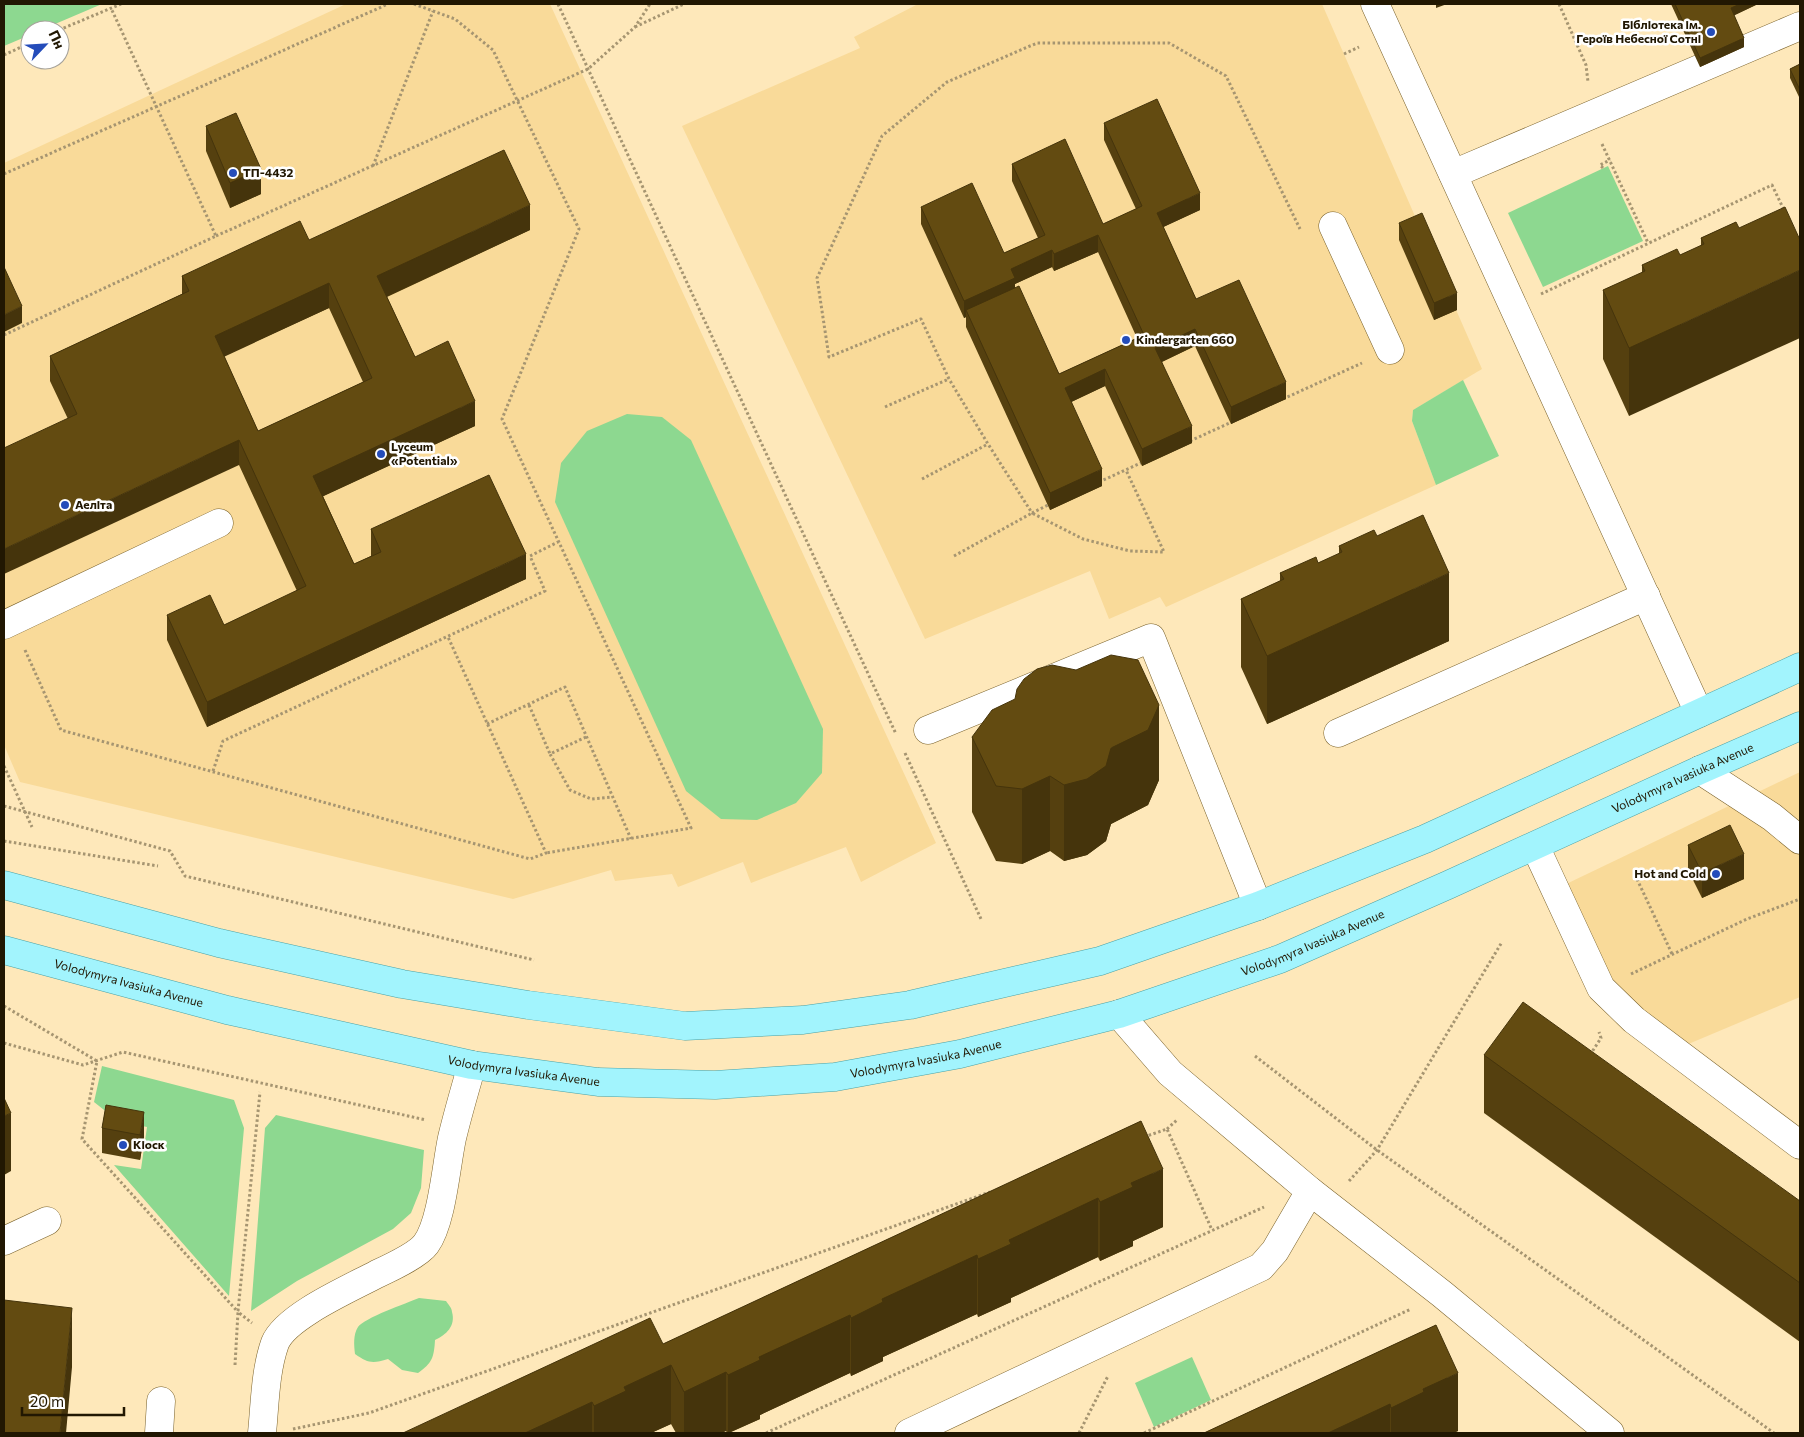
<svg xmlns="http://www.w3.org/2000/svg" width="1804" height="1437" font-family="Commissioner,sans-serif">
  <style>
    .built { fill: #f9da99 }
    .green { fill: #8dd890 }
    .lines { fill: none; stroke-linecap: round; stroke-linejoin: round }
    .minor-casing { stroke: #7a622b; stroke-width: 29 }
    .major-casing { stroke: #4da1a4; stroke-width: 29 }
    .path { stroke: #a69571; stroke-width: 3; stroke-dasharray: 2.5 2.5; stroke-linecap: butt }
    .minor { stroke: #fff; stroke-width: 28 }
    .major { stroke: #a2f4fd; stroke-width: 28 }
    .wall { fill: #55400f; fill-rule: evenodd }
    .shaded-wall { fill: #45340c }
    .building { fill: #634b11; stroke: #45340c; fill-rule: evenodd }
    .poi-dot { fill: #244cba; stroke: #fff; stroke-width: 2 }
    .labels { text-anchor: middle; stroke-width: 5; stroke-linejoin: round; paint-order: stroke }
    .poi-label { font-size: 12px; font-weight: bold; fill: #211702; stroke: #fff; text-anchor: start }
    .street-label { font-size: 12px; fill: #211702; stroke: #fff }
  </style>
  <rect width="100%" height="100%" fill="#fee8ba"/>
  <g class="built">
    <polygon points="346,4 550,4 936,843 861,882 846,847 751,883 743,862 678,887 672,874 615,881 611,870 513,899 20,782 4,745 4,163"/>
    <polygon points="918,4 1322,4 1482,369 1413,410 1412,421 1436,485 1166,607 1160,597 1109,619 1090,571 925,639 682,126 860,48 854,37"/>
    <polygon points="1800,772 1800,997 1686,1045 1607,989 1562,886"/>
  </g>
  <g class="green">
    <polygon points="4,4 102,4 41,30 30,30 30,35 4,46"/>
    <polygon points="1608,166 1643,241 1543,287 1508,213"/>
    <polygon points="1463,380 1499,456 1436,485 1412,421 1413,410"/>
    <polygon points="627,414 662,417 691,440 823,729 822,773 796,803 757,820 721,819 686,791 555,502 561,463 587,431"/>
    <polygon points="102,1066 234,1100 244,1128 229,1296 114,1165 141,1169 147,1127 118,1121 94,1102"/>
    <polygon points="276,1115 424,1150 421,1188 411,1213 393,1229 297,1281 251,1311 265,1128"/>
    <path d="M419,1298l27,3c2,3 6,7 6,11 4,14 -6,23 -17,28 -1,18 -3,23 -17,33l-16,-3 -14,-11c-16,5 -20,4 -33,-5 -1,-9 -2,-19 3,-27 6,-9 49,-24 61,-29z"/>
    <polygon points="1192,1357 1211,1400 1154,1427 1135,1383"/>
  </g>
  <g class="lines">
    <g class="minor-casing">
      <g id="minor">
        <polyline points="1375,4 1699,713"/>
        <polyline points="1453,174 1800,26"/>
        <polyline points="1333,226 1390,350"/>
        <polyline points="4,625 219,523"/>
        <polyline points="928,730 1151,638 1258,906"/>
        <polyline points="1338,733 1646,596"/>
        <polyline points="1700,770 1772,817 1800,840"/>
        <polyline points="1535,846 1601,988 1634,1020 1800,1145"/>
        <polyline points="1119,1014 1170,1073 1310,1191 1442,1294 1610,1433"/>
        <polyline points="4,1241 47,1221"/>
        <polyline points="159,1433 161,1401"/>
        <path d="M262,1433c3,-29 3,-62 13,-90 11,-27 76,-55 102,-69 13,-6 41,-19 49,-30 16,-22 20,-78 26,-106 6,-25 13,-49 20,-73"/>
        <polyline points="909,1433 1261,1267 1275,1251 1310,1191"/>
      </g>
    </g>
    <g class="major-casing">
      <g id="major">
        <polyline points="4,885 219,943 402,984 528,1005 685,1026 803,1020 910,1005 1100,961 1258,906 1425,839 1800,667"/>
        <path id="s1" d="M4,950l223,60 245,55 126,17 117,3 120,-8 125,-23 159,-40 161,-55 168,-74 252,-115 100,-44"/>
      </g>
    </g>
    <g class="path">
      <polyline points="414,4 455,19 493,50 579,229 502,419 691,828 546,853"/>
      <polyline points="558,4 896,734"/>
      <polyline points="1559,4 1586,65 1588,82"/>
      <polyline points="635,27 684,4"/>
      <polyline points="59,30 121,4"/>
      <polyline points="1344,54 1359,47"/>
      <polyline points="4,55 30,43"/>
      <polyline points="1602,144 1648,243"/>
      <polyline points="373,166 433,11"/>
      <polyline points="1603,168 1600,165 1610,160"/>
      <polyline points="4,174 388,4"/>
      <polyline points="216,236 588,69 635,27 650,4"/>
      <polyline points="1541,294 1772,185 1784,210"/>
      <polyline points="4,335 216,236 111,8"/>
      <polyline points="1283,399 1362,363"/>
      <polyline points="885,407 949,379"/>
      <polyline points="1190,441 1234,421"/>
      <polyline points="922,479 988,444"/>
      <polyline points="1099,482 1143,462"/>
      <polyline points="1052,503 1032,513 988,444 949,379 921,319 829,357 817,278 882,136 947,82 1037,43 1169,43 1226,76 1300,229"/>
      <polyline points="954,556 1032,513 1083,539 1130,551 1164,552 1126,470"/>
      <polyline points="25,650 61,730 530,859 546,853 448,637"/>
      <polyline points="529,705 550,754"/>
      <polyline points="487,724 565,687 631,839"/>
      <polyline points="586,737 550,754 570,790 591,799 612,797"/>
      <polyline points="905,753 981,919"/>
      <polyline points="4,766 32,827"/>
      <polyline points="213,771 223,741 545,591 530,556 558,542"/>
      <polyline points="4,806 170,851 185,876 534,960"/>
      <polyline points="4,841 158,866"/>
      <polyline points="1637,879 1672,954"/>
      <polyline points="1631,974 1747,919 1800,899"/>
      <polyline points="4,1006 97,1061 82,1139 238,1312"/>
      <polyline points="4,1043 83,1065 123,1052 426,1120"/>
      <polyline points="1590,1055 1601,1038 1599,1032"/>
      <polyline points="1255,1056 1377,1150 1774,1433"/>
      <polyline points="1167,1129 1178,1119"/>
      <polyline points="1144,1137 1167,1129 1212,1230"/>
      <polyline points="1349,1181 1377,1150 1502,942"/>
      <polyline points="238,1311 260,1092"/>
      <polyline points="235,1365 238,1312 252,1323"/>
      <polyline points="293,1429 369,1413 990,1192"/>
      <polyline points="766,1433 1264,1207"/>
      <polyline points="1079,1433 1108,1376"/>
      <polyline points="1144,1433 1411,1309"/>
    </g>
    <use href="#minor" class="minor"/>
    <use href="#major" class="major"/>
  </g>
  <g class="wall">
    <polygon points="1671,4 1758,4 1734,15 1744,47 1700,67"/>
    <polygon points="1800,64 1800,99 1790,78 1790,69"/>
    <path d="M1104,123l96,87 -37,17 33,72 90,100 -55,25 -36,-78 -33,16 30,81 -50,23 -37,-80 -34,16 31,84 -52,24 -84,-183v-10l-2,1 -43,-94v-17l83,46 34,-15 -26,-57v-17l91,60 33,-15 -32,-69zM1098,252l39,86 -78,36 -44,-86v-4l37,-17 2,4z"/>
    <polygon points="206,126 261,194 230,208 206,151"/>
    <polygon points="1736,222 1629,416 1603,359 1603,290 1642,273 1642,265 1680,255 1701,246 1701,238"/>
    <polygon points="1399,223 1457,310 1434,320 1399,240"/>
    <path d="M530,230l-143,67 28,60 60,69 -152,70 31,68 17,-8v-27l155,50 -319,148 -40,-87v-25l57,10 73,-34 -58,-126 -171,-46 -18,-38v-25l132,-62v-18l127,-36zM329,308l34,74 -105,49 -34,-75z"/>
    <polygon points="1377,536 1449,641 1267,724 1241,667 1241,599 1280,581 1280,573 1318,563 1339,554 1339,546"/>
    <polygon points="972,737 1159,780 1148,805 1111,824 1106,841 1087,855 1064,861 1050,851 1022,864 996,861 972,812"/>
    <polygon points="1688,845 1744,879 1702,898 1688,870"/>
    <polygon points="1484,1055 1800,1201 1800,1342 1484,1113"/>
    <polygon points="106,1105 144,1137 140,1160 102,1153 102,1128"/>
    <polygon points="1141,1121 1163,1227 1133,1241 1133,1246 1100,1261 1098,1257 1011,1298 1011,1302 978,1317 977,1314 883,1357 883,1361 851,1376 850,1373 760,1415 760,1419 729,1433 727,1433 726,1431 721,1433 676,1433 671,1424 651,1433 403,1433 663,1344"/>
    <polygon points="1436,1325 1458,1431 1453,1433 1204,1433"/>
  </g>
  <g class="shaded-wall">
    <polygon points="1436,4 1447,4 1436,8"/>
    <polygon points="1740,4 1758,4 1731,17 1731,8"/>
    <polygon points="1744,38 1744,47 1700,67 1700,58"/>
    <polygon points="261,169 261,194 230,208 230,183"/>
    <polygon points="1200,193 1200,210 1157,230 1157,213"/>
    <polygon points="530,205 530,230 377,301 377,276"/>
    <polygon points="1098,235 1098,252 1054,271 1054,254"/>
    <polygon points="1052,250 1052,267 1015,284 1015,295 966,310 966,317 964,318 964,301 1011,269"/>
    <polygon points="1800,270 1800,338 1629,416 1629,348"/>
    <polygon points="329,283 329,308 215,361 215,336"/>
    <polygon points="1457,293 1457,310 1434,320 1434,303"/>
    <polygon points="22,306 22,323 4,332 4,315"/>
    <polygon points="1195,329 1195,346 1155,365 1155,348"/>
    <polygon points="1105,369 1105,386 1065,405 1065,388"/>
    <polygon points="1286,382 1286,399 1231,424 1231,407"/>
    <polygon points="475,401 475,426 313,501 313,476"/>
    <polygon points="1192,426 1192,443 1142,466 1142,449"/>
    <polygon points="239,440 239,465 4,574 4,549"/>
    <polygon points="1102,469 1102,486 1050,510 1050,493"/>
    <polygon points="526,554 526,579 207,727 207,702"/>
    <polygon points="1449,573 1449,641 1267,724 1267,656"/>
    <polygon points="1159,705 1159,780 1148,805 1111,824 1106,841 1087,855 1064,861 1064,785 1111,748"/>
    <polygon points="1050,776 1050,851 1022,864 1022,789"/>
    <polygon points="1744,854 1744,879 1702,898 1702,873"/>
    <polygon points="144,1112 144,1137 140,1160 140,1135"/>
    <polygon points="11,1113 11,1171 4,1175 4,1116"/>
    <polygon points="1163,1169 1163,1227 1133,1241 1133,1246 1100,1261 1100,1202 1131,1183"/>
    <polygon points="1098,1198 1098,1257 1011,1298 1011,1302 978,1317 978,1259 1009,1240"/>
    <polygon points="977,1255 977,1314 883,1357 883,1361 851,1376 851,1318 882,1299"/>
    <polygon points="72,1308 72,1367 66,1433 60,1433"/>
    <polygon points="850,1315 850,1373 760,1415 760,1419 728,1433 728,1375 759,1357"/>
    <polygon points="671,1365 671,1424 651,1433 594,1433 594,1406 624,1387"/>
    <polygon points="726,1372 726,1431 721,1433 684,1433 684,1392"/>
    <polygon points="1458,1373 1458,1431 1453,1433 1391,1433 1391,1408 1423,1389"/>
    <polygon points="592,1402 592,1433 525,1433"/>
    <polygon points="1390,1404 1390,1433 1328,1433"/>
  </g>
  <g class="building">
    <polygon points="1675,4 1740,4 1731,8 1744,38 1700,58"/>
    <polygon points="1800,64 1800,90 1790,69"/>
    <polygon points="1157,99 1200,193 1157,213 1196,299 1239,280 1286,382 1231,407 1195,329 1155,348 1192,426 1142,449 1105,369 1065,388 1102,469 1050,493 966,310 1019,286 1059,374 1144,335 1098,235 1054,254 1052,250 1011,269 1015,278 964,301 921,207 972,183 1004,253 1045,235 1012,164 1065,139 1103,224 1142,206 1104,123"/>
    <polygon points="236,113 261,169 230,183 206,126"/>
    <path d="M504,150l26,55 -153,71 38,81 33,-16 27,60 -162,75 41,88 27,-12 -10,-23 118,-54 37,79 -319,148 -40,-87 43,-20 14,30 82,-39 -67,-146 -235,109v-101l73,-34 -27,-58 139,-65 -7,-15 118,-55 9,19zM329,283l43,95 -114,53 -43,-95z"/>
    <polygon points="1785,207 1800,240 1800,270 1629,348 1603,290 1645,271 1642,265 1677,249 1680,255 1704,244 1701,238 1736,222 1739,228"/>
    <polygon points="1422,213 1457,293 1434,303 1399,223"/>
    <polygon points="4,267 22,306 4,315"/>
    <polygon points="1423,515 1449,573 1267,656 1241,599 1284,579 1280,573 1316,557 1318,563 1342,552 1339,546 1374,530 1377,536"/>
    <polygon points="1111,655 1138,660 1159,705 1148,730 1111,748 1106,766 1087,779 1064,785 1050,776 1022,789 996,786 972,737 992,710 1015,699 1017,689 1024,679 1037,669 1052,665 1076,670"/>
    <polygon points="1730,825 1744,854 1702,873 1688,845"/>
    <polygon points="1523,1002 1800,1201 1800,1283 1484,1055"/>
    <polygon points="4,1098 11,1113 4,1116"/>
    <polygon points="106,1105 144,1112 140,1135 102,1128"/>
    <polygon points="1141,1121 1163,1169 1131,1183 1133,1187 1100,1202 1098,1198 1009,1240 1011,1244 978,1259 977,1255 882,1299 883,1302 851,1318 850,1315 759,1357 760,1360 728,1375 726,1372 684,1392 671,1365 624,1387 626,1391 594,1406 592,1402 525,1433 403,1433 650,1318 663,1344"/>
    <polygon points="4,1300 72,1308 60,1433 4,1433"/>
    <polygon points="1436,1325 1458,1373 1423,1389 1424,1392 1391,1408 1390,1404 1328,1433 1204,1433"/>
  </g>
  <g class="poi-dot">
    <circle cx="1711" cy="32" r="5"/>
    <circle cx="233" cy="173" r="5"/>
    <circle cx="1126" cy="340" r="5"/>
    <circle cx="381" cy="454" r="5"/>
    <circle cx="65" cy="505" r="5"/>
    <circle cx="1716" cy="874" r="5"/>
    <circle cx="123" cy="1145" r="5"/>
  </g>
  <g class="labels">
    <g class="poi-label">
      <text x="1701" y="29" text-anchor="end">Бібліотека ім.<tspan x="1701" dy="14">Героїв Небесної Сотні</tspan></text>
      <text x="243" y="177">ТП-4432</text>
      <text x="1136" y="344">Kindergarten 660</text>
      <text x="391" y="451">Lyceum<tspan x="391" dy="14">«Potential»</tspan></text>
      <text x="75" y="509">Аеліта</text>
      <text x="1706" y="878" text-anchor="end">Hot and Cold</text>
      <text x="133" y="1149">Кіоск</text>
    </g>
    <g class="street-label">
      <text dy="4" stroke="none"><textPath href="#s1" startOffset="1749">Volodymyra Ivasiuka Avenue</textPath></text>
      <text dy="4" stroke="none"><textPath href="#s1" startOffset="1344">Volodymyra Ivasiuka Avenue</textPath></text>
      <text dy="4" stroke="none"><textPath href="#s1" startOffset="129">Volodymyra Ivasiuka Avenue</textPath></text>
      <text dy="4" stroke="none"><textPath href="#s1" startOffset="939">Volodymyra Ivasiuka Avenue</textPath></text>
      <text dy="4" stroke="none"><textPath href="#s1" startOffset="534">Volodymyra Ivasiuka Avenue</textPath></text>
    </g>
  </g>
  <rect width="1804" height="1437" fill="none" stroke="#211702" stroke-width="10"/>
  <g transform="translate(45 45) rotate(65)"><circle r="24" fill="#ffffff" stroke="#a6a29a"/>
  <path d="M0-4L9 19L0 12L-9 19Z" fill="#244cba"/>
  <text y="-8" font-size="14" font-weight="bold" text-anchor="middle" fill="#211702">Пн</text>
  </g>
  <path d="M22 1407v8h102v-8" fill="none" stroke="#211702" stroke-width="2.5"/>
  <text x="30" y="1407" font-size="15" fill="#211702" stroke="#ffffff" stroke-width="4" paint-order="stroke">20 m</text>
</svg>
